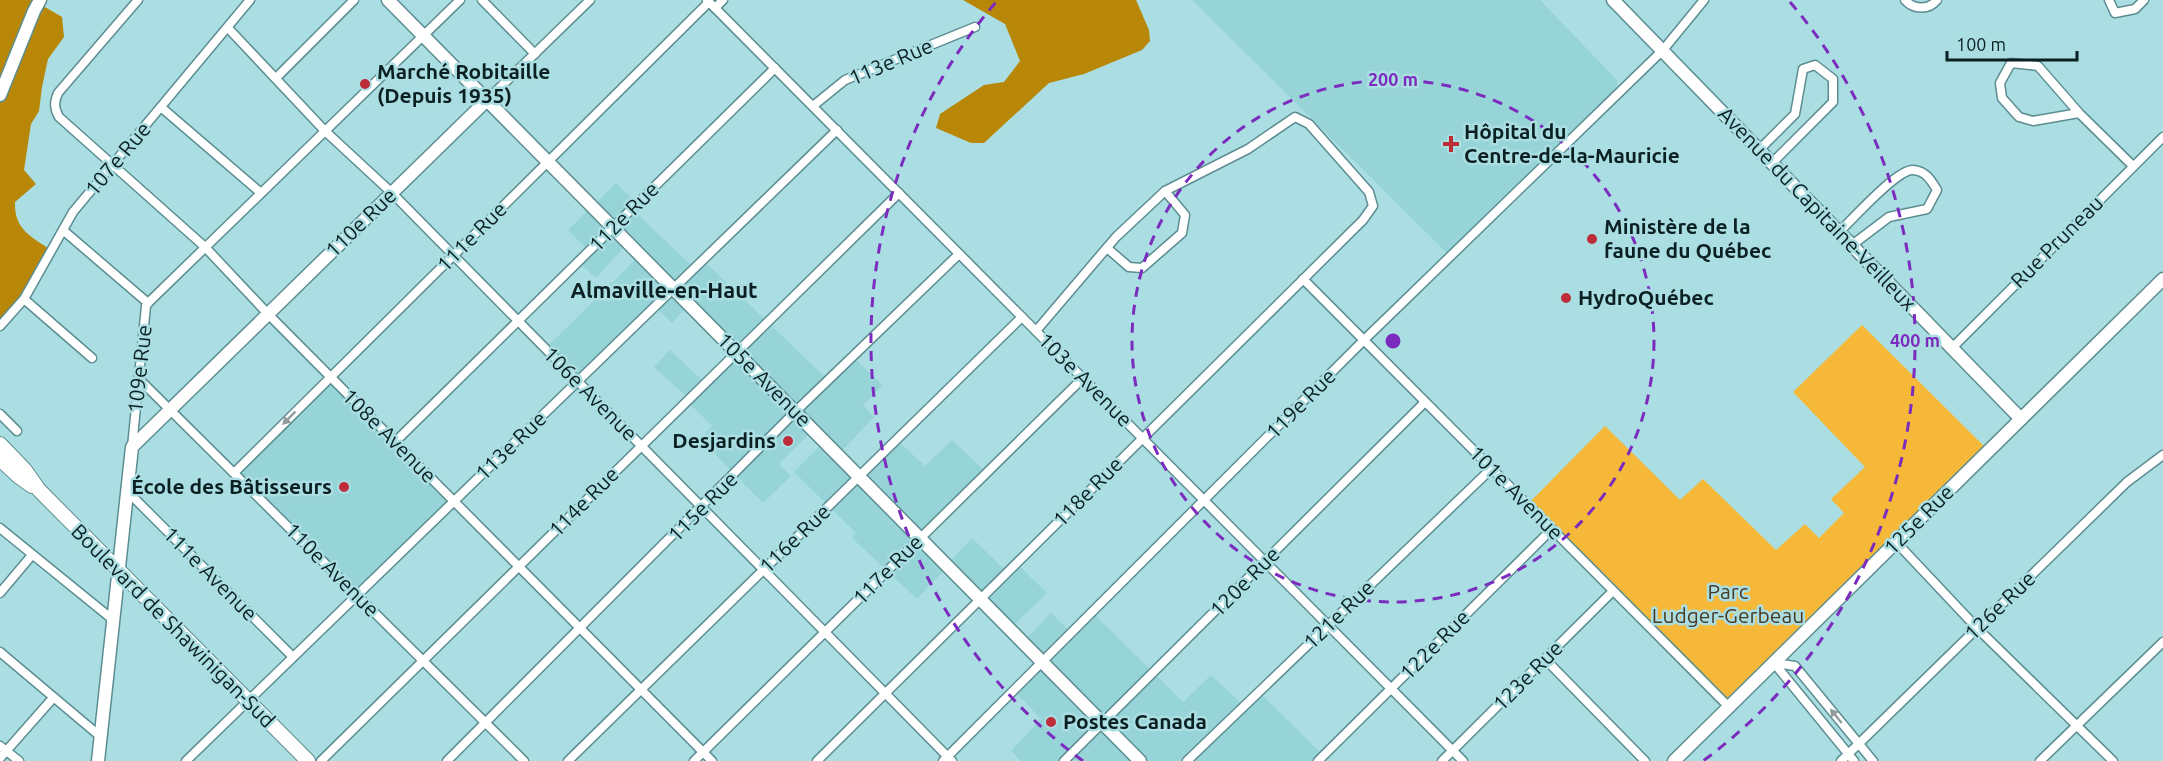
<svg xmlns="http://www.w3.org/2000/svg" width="2163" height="761" font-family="Ubuntu,sans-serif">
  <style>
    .built { fill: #96d4d8 }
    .green { fill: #f5b838 }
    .forest { fill: #b98707 }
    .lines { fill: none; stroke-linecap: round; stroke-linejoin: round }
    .street-casing { stroke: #5c8d91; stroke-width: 11 }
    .secondary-casing { stroke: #5c8d91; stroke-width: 15 }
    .primary-casing { stroke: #5c8d91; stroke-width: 16 }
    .street { stroke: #fff; stroke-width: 8 }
    .secondary { stroke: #fff; stroke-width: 12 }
    .primary { stroke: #fff; stroke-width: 14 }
    .oneway { fill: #919b9c }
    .ring { fill: none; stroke: #7b2cbf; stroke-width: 3; stroke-dasharray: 10 8 }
    .poi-dot { fill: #bd2c39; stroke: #abdee2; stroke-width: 2 }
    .labels { text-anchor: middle; stroke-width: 5; stroke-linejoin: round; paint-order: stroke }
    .street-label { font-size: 21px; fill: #0b2022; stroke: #abdee2 }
    .poi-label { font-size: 21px; font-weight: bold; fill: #0b2022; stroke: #abdee2; text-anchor: start }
    .park-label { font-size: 21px; fill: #483b25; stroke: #abdee2 }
    .neighbourhood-label { font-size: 22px; font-weight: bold; fill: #0b2022; stroke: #abdee2 }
    .centre { fill: #7b2cbf; stroke: #abdee2; stroke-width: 3 }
    .ring-label { font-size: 18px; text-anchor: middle; font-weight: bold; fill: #7b2cbf; stroke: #abdee2; stroke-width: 5; stroke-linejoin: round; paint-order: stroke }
  </style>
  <rect width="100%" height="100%" fill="#abdee2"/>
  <g class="built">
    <polygon points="1192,0 1540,0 1618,81 1613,98 1447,253"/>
    <polygon points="616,183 637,204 632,209 694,268 703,260 828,380 853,357 883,385 863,405 874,417 838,455 859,477 897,440 925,466 952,440 988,474 920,539 946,565 972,538 1007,572 1016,563 1047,593 1013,626 1026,639 1051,613 1071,633 1092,612 1183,702 1211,675 1244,706 1259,692 1323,755 1318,761 1076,761 1070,755 1064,761 1021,761 1011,751 1041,719 1013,690 1042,662 947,567 917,599 852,538 856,533 794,472 824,442 813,430 779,464 791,476 763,503 700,439 712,426 687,401 689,399 654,367 670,350 705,383 736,352 689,305 672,323 655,307 578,381 545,349 640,255 628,243 596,278 578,262 589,251 568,230"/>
    <polygon points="331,377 454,501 357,595 235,472"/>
  </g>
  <polygon class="green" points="1862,325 1989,451 1730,708 1528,504 1605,426 1680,500 1703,479 1776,550 1805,524 1819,538 1844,513 1831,499 1865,467 1793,392"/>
  <g class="forest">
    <path d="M0,0h40l-2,3 24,14 2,20 -16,22 -6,28 -3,24 -8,13 -7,46 12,14 -21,18c-1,28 16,34 37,49l-28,48 -24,27z"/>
    <polygon points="963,0 1136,0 1149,30 1150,41 1142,50 1084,74 1049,83 984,143 971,143 936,128 940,114 984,85 1004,82 1020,61 1005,24"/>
  </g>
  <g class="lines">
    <g class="street-casing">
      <g id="street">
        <path d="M138,0l-80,93c-4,9 -4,15 1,24l146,130 63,67 444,447"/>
        <polyline points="482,0 535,54"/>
        <polyline points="707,0 1463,761"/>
        <path d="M1905,0c9,10 24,10 32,0"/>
        <polyline points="2109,0 2115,13 2135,9 2144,0"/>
        <polyline points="715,8 723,0"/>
        <polyline points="228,28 325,131 392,193 952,761"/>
        <polyline points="276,78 354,0"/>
        <polyline points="487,100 590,0"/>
        <polyline points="813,106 845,80 975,27"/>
        <polyline points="162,108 261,193"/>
        <polyline points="2079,113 2033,121 2019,117 2002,98 2000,83 2011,63 2038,66 2079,113 2133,166"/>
        <polyline points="1759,150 1795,114 1803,69 1815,65 1833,79 1833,102 1772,163"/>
        <polyline points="64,231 148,303"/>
        <path d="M1839,232c14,-13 58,-63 74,-62 13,1 18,10 24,20l-10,19 -38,8 -37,28"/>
        <polyline points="1107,248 1129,267 1142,268 1182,233 1185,215 1165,191"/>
        <polyline points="1303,279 1730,708"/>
        <polyline points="24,299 92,358"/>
        <polyline points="0,326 24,299 73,212 250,0"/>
        <polyline points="1952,348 2163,137"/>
        <polyline points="139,379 524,761"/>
        <polyline points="0,414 17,431"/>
        <polyline points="395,442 775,68"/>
        <polyline points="132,447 146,306 148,303 460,0"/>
        <polyline points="235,472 709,2"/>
        <polyline points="127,491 293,657"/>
        <polyline points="0,528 112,619"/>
        <polyline points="1896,542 1977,628 2113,761"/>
        <polyline points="0,593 32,555"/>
        <polyline points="0,652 101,737"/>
        <polyline points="1545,659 1645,761"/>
        <polyline points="1774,663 1795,666 1873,761"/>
        <polyline points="1774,663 1854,761"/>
        <polyline points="0,746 19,761"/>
        <polyline points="0,758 53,698"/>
        <polyline points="186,761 837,130"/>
        <polyline points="321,761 899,193"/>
        <polyline points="447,761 795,412 959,254"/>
        <polyline points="568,761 1022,317"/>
        <polyline points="694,761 1083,378"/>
        <polyline points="817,761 1363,220 1373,206 1369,192 1309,124 1295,117 1248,149 1165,191 1116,237 1036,331"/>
        <polyline points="943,761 1364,340 1663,50 1704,0"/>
        <polyline points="1064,761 1425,402"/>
        <polyline points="1187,761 1492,468"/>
        <polyline points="1318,761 1552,529"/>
        <polyline points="1442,761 1613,591"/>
        <polyline points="1841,761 2127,482 2163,455"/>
        <polyline points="2040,761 2163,642"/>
      </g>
    </g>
    <g class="secondary-casing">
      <g id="secondary">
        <polyline points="388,0 1140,761"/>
        <polyline points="1613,0 2021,419"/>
        <polyline points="0,95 34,11 40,0"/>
        <polyline points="98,761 132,447 487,100"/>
        <polyline points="1674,761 2163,279"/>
      </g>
    </g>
    <g class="primary-casing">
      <g id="primary">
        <polyline points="0,444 25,470 39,490 308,761"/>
        <polyline points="0,459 18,476 32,486"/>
      </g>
    </g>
    <use href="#street" class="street"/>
    <use href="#secondary" class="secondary"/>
    <use href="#primary" class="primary"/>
  </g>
  <defs><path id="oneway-solid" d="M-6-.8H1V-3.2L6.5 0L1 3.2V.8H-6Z" transform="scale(1.5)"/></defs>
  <g class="oneway">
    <use href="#oneway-solid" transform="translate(289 418) rotate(135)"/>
    <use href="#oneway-solid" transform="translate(1836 716) rotate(-129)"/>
  </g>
  <g class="ring">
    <circle cx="1393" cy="341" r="261"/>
    <path d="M1083 761A522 522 0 0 1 996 2M1790 2A522 522 0 0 1 1703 761"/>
  </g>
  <g class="poi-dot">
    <circle cx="365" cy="84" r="6"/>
    <path d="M1448 135h6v6h6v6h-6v6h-6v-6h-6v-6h6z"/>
    <circle cx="1592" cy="239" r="6"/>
    <circle cx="1566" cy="298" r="6"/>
    <circle cx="788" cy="441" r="6"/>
    <circle cx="344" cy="487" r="6"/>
    <circle cx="1051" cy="722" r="6"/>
  </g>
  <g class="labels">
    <g class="street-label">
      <text transform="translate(891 62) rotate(-23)" y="7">113e Rue</text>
      <text transform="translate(118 159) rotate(-50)" y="7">107e Rue</text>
      <text transform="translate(1817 209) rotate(46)" y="7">Avenue du Capitaine-Veilleux</text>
      <text transform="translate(624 217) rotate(-45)" y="7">112e Rue</text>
      <text transform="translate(361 223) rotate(-44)" y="7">110e Rue</text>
      <text transform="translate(472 237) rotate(-45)" y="7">111e Rue</text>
      <text transform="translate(2057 242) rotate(-45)" y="7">Rue Pruneau</text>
      <text transform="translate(140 369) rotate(-84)" y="7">109e Rue</text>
      <text transform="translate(764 380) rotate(45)" y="7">105e Avenue</text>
      <text transform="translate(1085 380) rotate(45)" y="7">103e Avenue</text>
      <text transform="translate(590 394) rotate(45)" y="7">106e Avenue</text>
      <text transform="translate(1301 404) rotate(-45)" y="7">119e Rue</text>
      <text transform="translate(389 436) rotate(45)" y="7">108e Avenue</text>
      <text transform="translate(511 446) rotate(-44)" y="7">113e Rue</text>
      <text transform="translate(1088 492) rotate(-45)" y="7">118e Rue</text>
      <text transform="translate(1516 493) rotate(45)" y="7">101e Avenue</text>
      <text transform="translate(584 502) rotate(-45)" y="7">114e Rue</text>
      <text transform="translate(703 507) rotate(-45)" y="7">115e Rue</text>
      <text transform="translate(1919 520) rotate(-45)" y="7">125e Rue</text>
      <text transform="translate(795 539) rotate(-44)" y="7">116e Rue</text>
      <text transform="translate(332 570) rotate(45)" y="7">110e Avenue</text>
      <text transform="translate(888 570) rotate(-45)" y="7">117e Rue</text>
      <text transform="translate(210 574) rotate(45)" y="7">111e Avenue</text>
      <text transform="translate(1245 582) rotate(-45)" y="7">120e Rue</text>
      <text transform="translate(2000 606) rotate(-44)" y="7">126e Rue</text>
      <text transform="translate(1339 615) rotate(-44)" y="7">121e Rue</text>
      <text transform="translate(173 626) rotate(45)" y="7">Boulevard de Shawinigan-Sud</text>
      <text transform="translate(1435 645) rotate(-45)" y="7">122e Rue</text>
      <text transform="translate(1528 676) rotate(-45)" y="7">123e Rue</text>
    </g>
    <g class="poi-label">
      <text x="377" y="79">Marché Robitaille<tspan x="377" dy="24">(Depuis 1935)</tspan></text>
      <text x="1464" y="139">Hôpital du<tspan x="1464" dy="24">Centre-de-la-Mauricie</tspan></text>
      <text x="1604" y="234">Ministère de la<tspan x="1604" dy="24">faune du Québec</tspan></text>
      <text x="1578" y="305">HydroQuébec</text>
      <text x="776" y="448" text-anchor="end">Desjardins</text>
      <text x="332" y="494" text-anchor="end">École des Bâtisseurs</text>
      <text x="1063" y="729">Postes Canada</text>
    </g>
    <g class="park-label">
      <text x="1728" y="599">Parc<tspan x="1728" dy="24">Ludger-Gerbeau</tspan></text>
    </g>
    <g class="neighbourhood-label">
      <text x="664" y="298">Almaville-en-Haut</text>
    </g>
  </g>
  <circle cx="1393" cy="341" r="9" class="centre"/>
  <g class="ring-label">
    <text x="1393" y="86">200 m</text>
    <text x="1915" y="347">400 m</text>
  </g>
  <path d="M1947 51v9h130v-9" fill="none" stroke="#0b2022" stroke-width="3"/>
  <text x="1956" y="51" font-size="18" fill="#0b2022" stroke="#abdee2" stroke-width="4.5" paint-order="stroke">100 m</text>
</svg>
